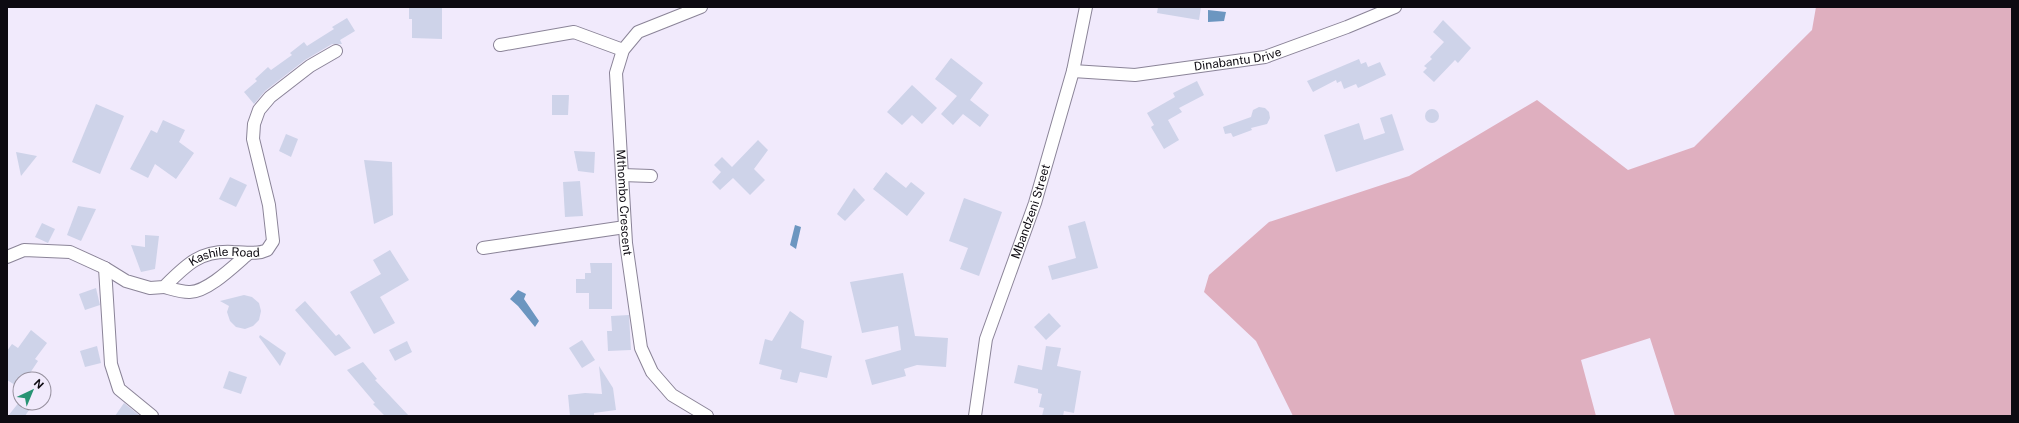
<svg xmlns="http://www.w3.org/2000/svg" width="2019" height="423" font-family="'Public Sans',sans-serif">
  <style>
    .green { fill: #dfafbf }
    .water { fill: #6c96c0 }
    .building { fill: #ced3e9 }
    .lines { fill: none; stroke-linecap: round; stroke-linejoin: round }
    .minor-casing { stroke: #8b8498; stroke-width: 14 }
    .minor { stroke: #fff; stroke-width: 12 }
    .labels { text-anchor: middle; stroke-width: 3; stroke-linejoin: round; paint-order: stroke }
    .street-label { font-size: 12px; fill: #0d0a11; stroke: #f1eafc }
  </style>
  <rect width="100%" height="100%" fill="#f1eafc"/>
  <polygon class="green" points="1816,7 2012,7 2012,416 1675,416 1650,338 1581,360 1596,416 1293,416 1256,341 1204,292 1209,275 1269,222 1409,176 1537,100 1628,170 1694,147 1812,30"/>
  <g class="water">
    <polygon points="1208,10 1226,12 1224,21 1208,22"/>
    <polygon points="795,225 801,227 796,249 790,245"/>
    <polygon points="518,290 526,294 524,299 539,321 535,327 518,306 510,299"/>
  </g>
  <g class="building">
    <polygon points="409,7 442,7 442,39 412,38 412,19 409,19"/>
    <polygon points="1158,7 1201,7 1199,20 1157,13"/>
    <polygon points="347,18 355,31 340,40 342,44 332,44 305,60 265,91 254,104 244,92 257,81 255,79 268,67 271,70 292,55 290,53 304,42 307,46 334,29 332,27"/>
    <polygon points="1443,20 1471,48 1458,63 1455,60 1434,82 1423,72 1427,68 1424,66 1432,59 1430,57 1444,42 1433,32"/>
    <polygon points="951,58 983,83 970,100 989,115 980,127 963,114 953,125 941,114 957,96 935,79"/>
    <polygon points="1359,59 1361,64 1366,62 1368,67 1380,62 1386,75 1358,88 1356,84 1344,89 1341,81 1337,83 1336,80 1313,92 1307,81"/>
    <polygon points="1197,81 1204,95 1179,108 1182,112 1168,120 1179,140 1164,149 1151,127 1154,125 1147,113 1175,97 1173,93"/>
    <polygon points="912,85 937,108 922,124 912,115 902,125 887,112"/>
    <polygon points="552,95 569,95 568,115 552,115"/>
    <polygon points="96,104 124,116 100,174 72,162"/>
    <polygon points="1259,107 1265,108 1269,112 1270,118 1267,124 1251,128 1252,130 1233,137 1231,133 1225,134 1223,127 1251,117 1253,110"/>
    <circle cx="1432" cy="116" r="7"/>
    <polygon points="1392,114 1404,150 1336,172 1324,135 1359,123 1364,140 1385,133 1380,118"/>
    <polygon points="163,120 185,130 179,142 194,153 176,179 155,164 148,178 130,169 151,130 157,133"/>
    <polygon points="286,134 298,139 291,157 279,151"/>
    <polygon points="758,140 768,150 754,169 765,180 750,195 733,178 720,190 712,182 721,172 714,165 722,157 732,167"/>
    <polygon points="574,151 595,152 594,173 578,171"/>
    <polygon points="16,152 37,156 21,176"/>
    <polygon points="364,160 392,162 393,215 374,224"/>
    <polygon points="886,172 906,188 911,182 925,193 907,216 873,189"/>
    <polygon points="230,177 247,185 236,207 219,199"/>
    <polygon points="580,181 583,216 565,217 563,182"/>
    <polygon points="854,188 865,200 845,221 837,214"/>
    <polygon points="964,198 1002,212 979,276 960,269 968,248 949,241"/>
    <polygon points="78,206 96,209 81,241 67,235"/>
    <polygon points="1085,221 1098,268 1052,280 1048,266 1076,258 1068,226"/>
    <polygon points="42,223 55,229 48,243 35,237"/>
    <polygon points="145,235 159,236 155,269 141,272 131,245 145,247"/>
    <polygon points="390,250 409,280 380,297 395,323 374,334 350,292 381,274 373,260"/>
    <polygon points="590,263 612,263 612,309 589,309 589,293 576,293 576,279 585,279 585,273 591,273"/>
    <polygon points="903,273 915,336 948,338 946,367 917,365 904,369 906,376 872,385 865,360 901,350 898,326 862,333 850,282"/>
    <polygon points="96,288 100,305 85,310 79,294"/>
    <polygon points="244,295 252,297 259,303 261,311 259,320 253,326 245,329 236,327 230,321 227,312 229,306 220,301"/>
    <polygon points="305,301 336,336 339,334 351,348 335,356 295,310"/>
    <polygon points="790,311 804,321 801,348 832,356 827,378 800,372 797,383 780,379 782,370 759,364 765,339 772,341"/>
    <polygon points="1049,313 1061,326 1046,340 1034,327"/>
    <polygon points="629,315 631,350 608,351 607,331 612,331 611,316"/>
    <polygon points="31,330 47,343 35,359 38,361 26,379 20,379 20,388 7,380 7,351 12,344 18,348"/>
    <polygon points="260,335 286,353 280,366 259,337"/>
    <polygon points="582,340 595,360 582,368 569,348"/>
    <polygon points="407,341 412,352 395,361 389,350"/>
    <polygon points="97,346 101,363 85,367 80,351"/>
    <polygon points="1046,346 1061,348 1057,366 1081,371 1074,413 1064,411 1063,416 1042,416 1044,408 1039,407 1042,394 1038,393 1038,389 1014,383 1018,365 1042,370"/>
    <polygon points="363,362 377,379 375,380 409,416 385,416 373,404 375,403 347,370"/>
    <polygon points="599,366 613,388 616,410 594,413 594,416 570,416 568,395 585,393 602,394"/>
    <polygon points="229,371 247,377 241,394 223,388"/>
    <polygon points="20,401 20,403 26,403 31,407 25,416 8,416"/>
    <polygon points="124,403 140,416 115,416"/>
  </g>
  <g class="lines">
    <g class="minor-casing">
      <g id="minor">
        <path id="s1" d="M701,7l-63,25 -15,18 -7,23 10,170 15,105 11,24 20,23 35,21"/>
        <polyline points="500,45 574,32 623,50"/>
        <path id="s2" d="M1073,71l62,4 130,-18 82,-30 48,-20"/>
        <polyline points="622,175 651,176"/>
        <polyline points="483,248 625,227"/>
        <path id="s3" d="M7,257l17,-7 46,2 35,16 21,13 24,7 14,-1c22,-22 36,-37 69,-35 12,0 24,3 34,-2l6,-9 -4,-36 -16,-66 1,-15 5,-14 11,-13 40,-31 26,-15"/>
        <polyline points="105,268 111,364 119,389 152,416"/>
        <path d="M164,287c8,2 17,5 25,5 18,1 47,-28 60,-39"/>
        <path id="s4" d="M975,416l11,-77 49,-136 38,-132 13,-64"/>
      </g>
    </g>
    <use href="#minor" class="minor"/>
  </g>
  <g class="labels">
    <g class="street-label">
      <text dy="4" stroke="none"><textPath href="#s2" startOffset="166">Dinabantu Drive</textPath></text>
      <text dy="4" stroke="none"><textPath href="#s1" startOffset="245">Mthombo Crescent</textPath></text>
      <text dy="4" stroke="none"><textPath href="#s4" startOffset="213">Mbandzeni Street</textPath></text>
      <text dy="4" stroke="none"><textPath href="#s3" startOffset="238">Kashile Road</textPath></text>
    </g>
  </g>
  <rect width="2019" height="423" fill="none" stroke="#0d0a11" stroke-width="16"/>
  <g transform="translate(32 391) rotate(44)"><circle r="19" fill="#f1eafc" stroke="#96909e"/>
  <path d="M0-3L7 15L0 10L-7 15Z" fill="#279373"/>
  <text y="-6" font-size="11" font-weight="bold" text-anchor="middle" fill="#0d0a11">N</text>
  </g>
</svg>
